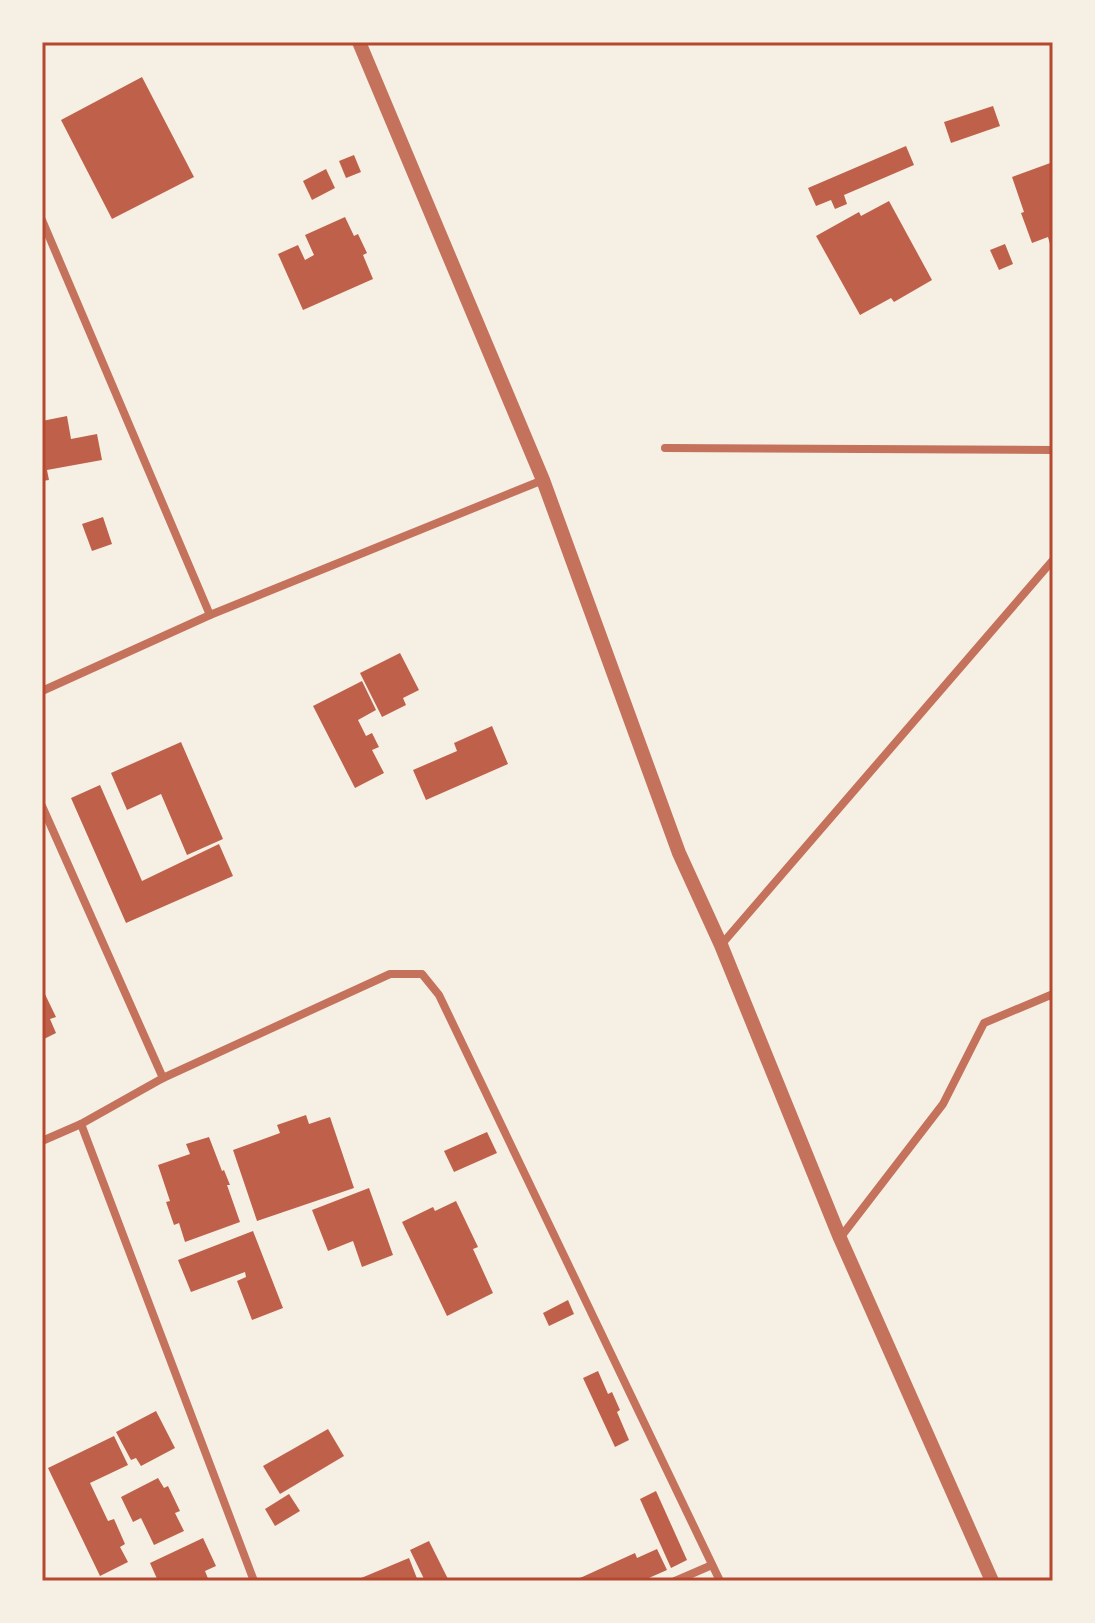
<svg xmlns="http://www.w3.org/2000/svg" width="1095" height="1623" font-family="'Libre Baskerville',serif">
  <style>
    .building { fill: #bf614a }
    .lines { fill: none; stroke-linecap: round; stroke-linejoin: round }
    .minor { stroke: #c5725c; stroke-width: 8 }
    .tertiary { stroke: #c5725c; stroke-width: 14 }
    .neatline { fill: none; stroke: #b5482f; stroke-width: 3 }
  </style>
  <rect width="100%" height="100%" fill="#f6efe4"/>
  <g class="building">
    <polygon points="142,77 194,177 112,219 61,120"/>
    <polygon points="993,106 1000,126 951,143 944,122"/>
    <polygon points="906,146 914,165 844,195 847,204 835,209 831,200 816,206 808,188"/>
    <polygon points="354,155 361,172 346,178 339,161"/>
    <polygon points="1053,162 1053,244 1050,244 1048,237 1032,243 1021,213 1024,212 1012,177"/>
    <polygon points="326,169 335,188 312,200 303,181"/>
    <polygon points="889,201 932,280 894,302 891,298 860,315 816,236 859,212 861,216"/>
    <polygon points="345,217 354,236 358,234 367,253 363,255 373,279 303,310 278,254 298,245 305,260 314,255 305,235"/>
    <polygon points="1005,244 1013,264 999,270 990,250"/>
    <polygon points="67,416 71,439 97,434 102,460 47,470 49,480 42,481 42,421"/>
    <polygon points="103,517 112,544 92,551 82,524"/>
    <polygon points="400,653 419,690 403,698 406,705 382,717 360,673"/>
    <polygon points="362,681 376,710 358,720 366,736 372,733 379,747 372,750 384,773 355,788 313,706"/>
    <polygon points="492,726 508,764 426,800 413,770 457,751 454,743"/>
    <polygon points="181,742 223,839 187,855 161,794 127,810 111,773"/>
    <polygon points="100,785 142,881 219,844 233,876 126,923 71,798"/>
    <polygon points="42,988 56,1017 50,1019 56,1033 42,1040"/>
    <polygon points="306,1115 309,1124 330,1117 354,1188 257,1221 233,1150 280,1133 277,1125"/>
    <polygon points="487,1132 497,1153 454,1172 444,1151"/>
    <polygon points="209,1137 222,1171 224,1170 230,1185 227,1185 240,1222 185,1242 179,1223 174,1225 166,1202 170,1201 158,1165 190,1154 186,1144"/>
    <polygon points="369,1188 393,1255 362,1267 353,1241 328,1251 312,1210"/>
    <polygon points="456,1201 478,1247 473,1249 493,1293 447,1316 402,1222 433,1207 435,1211"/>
    <polygon points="253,1231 283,1308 252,1320 237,1281 246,1277 245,1272 191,1292 178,1260"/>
    <polygon points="568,1300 574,1314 549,1326 543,1313"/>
    <polygon points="598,1371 608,1394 612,1392 620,1410 617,1412 629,1440 615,1447 583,1378"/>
    <polygon points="156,1411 175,1448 141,1466 136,1458 131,1460 116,1432"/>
    <polygon points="328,1429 344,1456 280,1494 263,1466"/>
    <polygon points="114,1436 128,1465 90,1483 108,1521 114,1519 125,1544 120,1547 128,1562 100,1576 48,1468"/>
    <polygon points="158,1478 164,1488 168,1486 180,1511 175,1513 184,1531 154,1545 141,1518 133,1522 121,1497"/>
    <polygon points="656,1491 687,1560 671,1568 640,1499"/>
    <polygon points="289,1494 300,1511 275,1526 265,1509"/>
    <polygon points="203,1538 216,1566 205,1571 209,1581 158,1581 150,1563"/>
    <polygon points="429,1541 449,1581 425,1581 410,1550"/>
    <polygon points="657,1549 667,1570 642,1581 582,1581 580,1578 635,1553 637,1558"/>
    <polygon points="409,1558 418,1581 354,1581"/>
  </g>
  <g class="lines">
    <g class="minor">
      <polyline points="42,220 210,615"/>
      <polyline points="665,448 1053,450"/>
      <polyline points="42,691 210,615 543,480"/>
      <polyline points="42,806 163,1078"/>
      <polyline points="721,945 1053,560"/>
      <polyline points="81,1124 254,1581"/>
      <polyline points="42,1141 81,1124 163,1078 390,974 422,974 439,995 720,1581"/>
      <polyline points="840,1238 943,1104 984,1023 1053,994"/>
      <polyline points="675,1581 712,1565"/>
    </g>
    <polyline class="tertiary" points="359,42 543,480 679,853 721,945 840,1238 992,1581"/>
  </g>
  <rect width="1095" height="1623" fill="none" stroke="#f6efe4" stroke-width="88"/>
  <rect x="44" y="44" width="1007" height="1535" class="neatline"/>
</svg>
